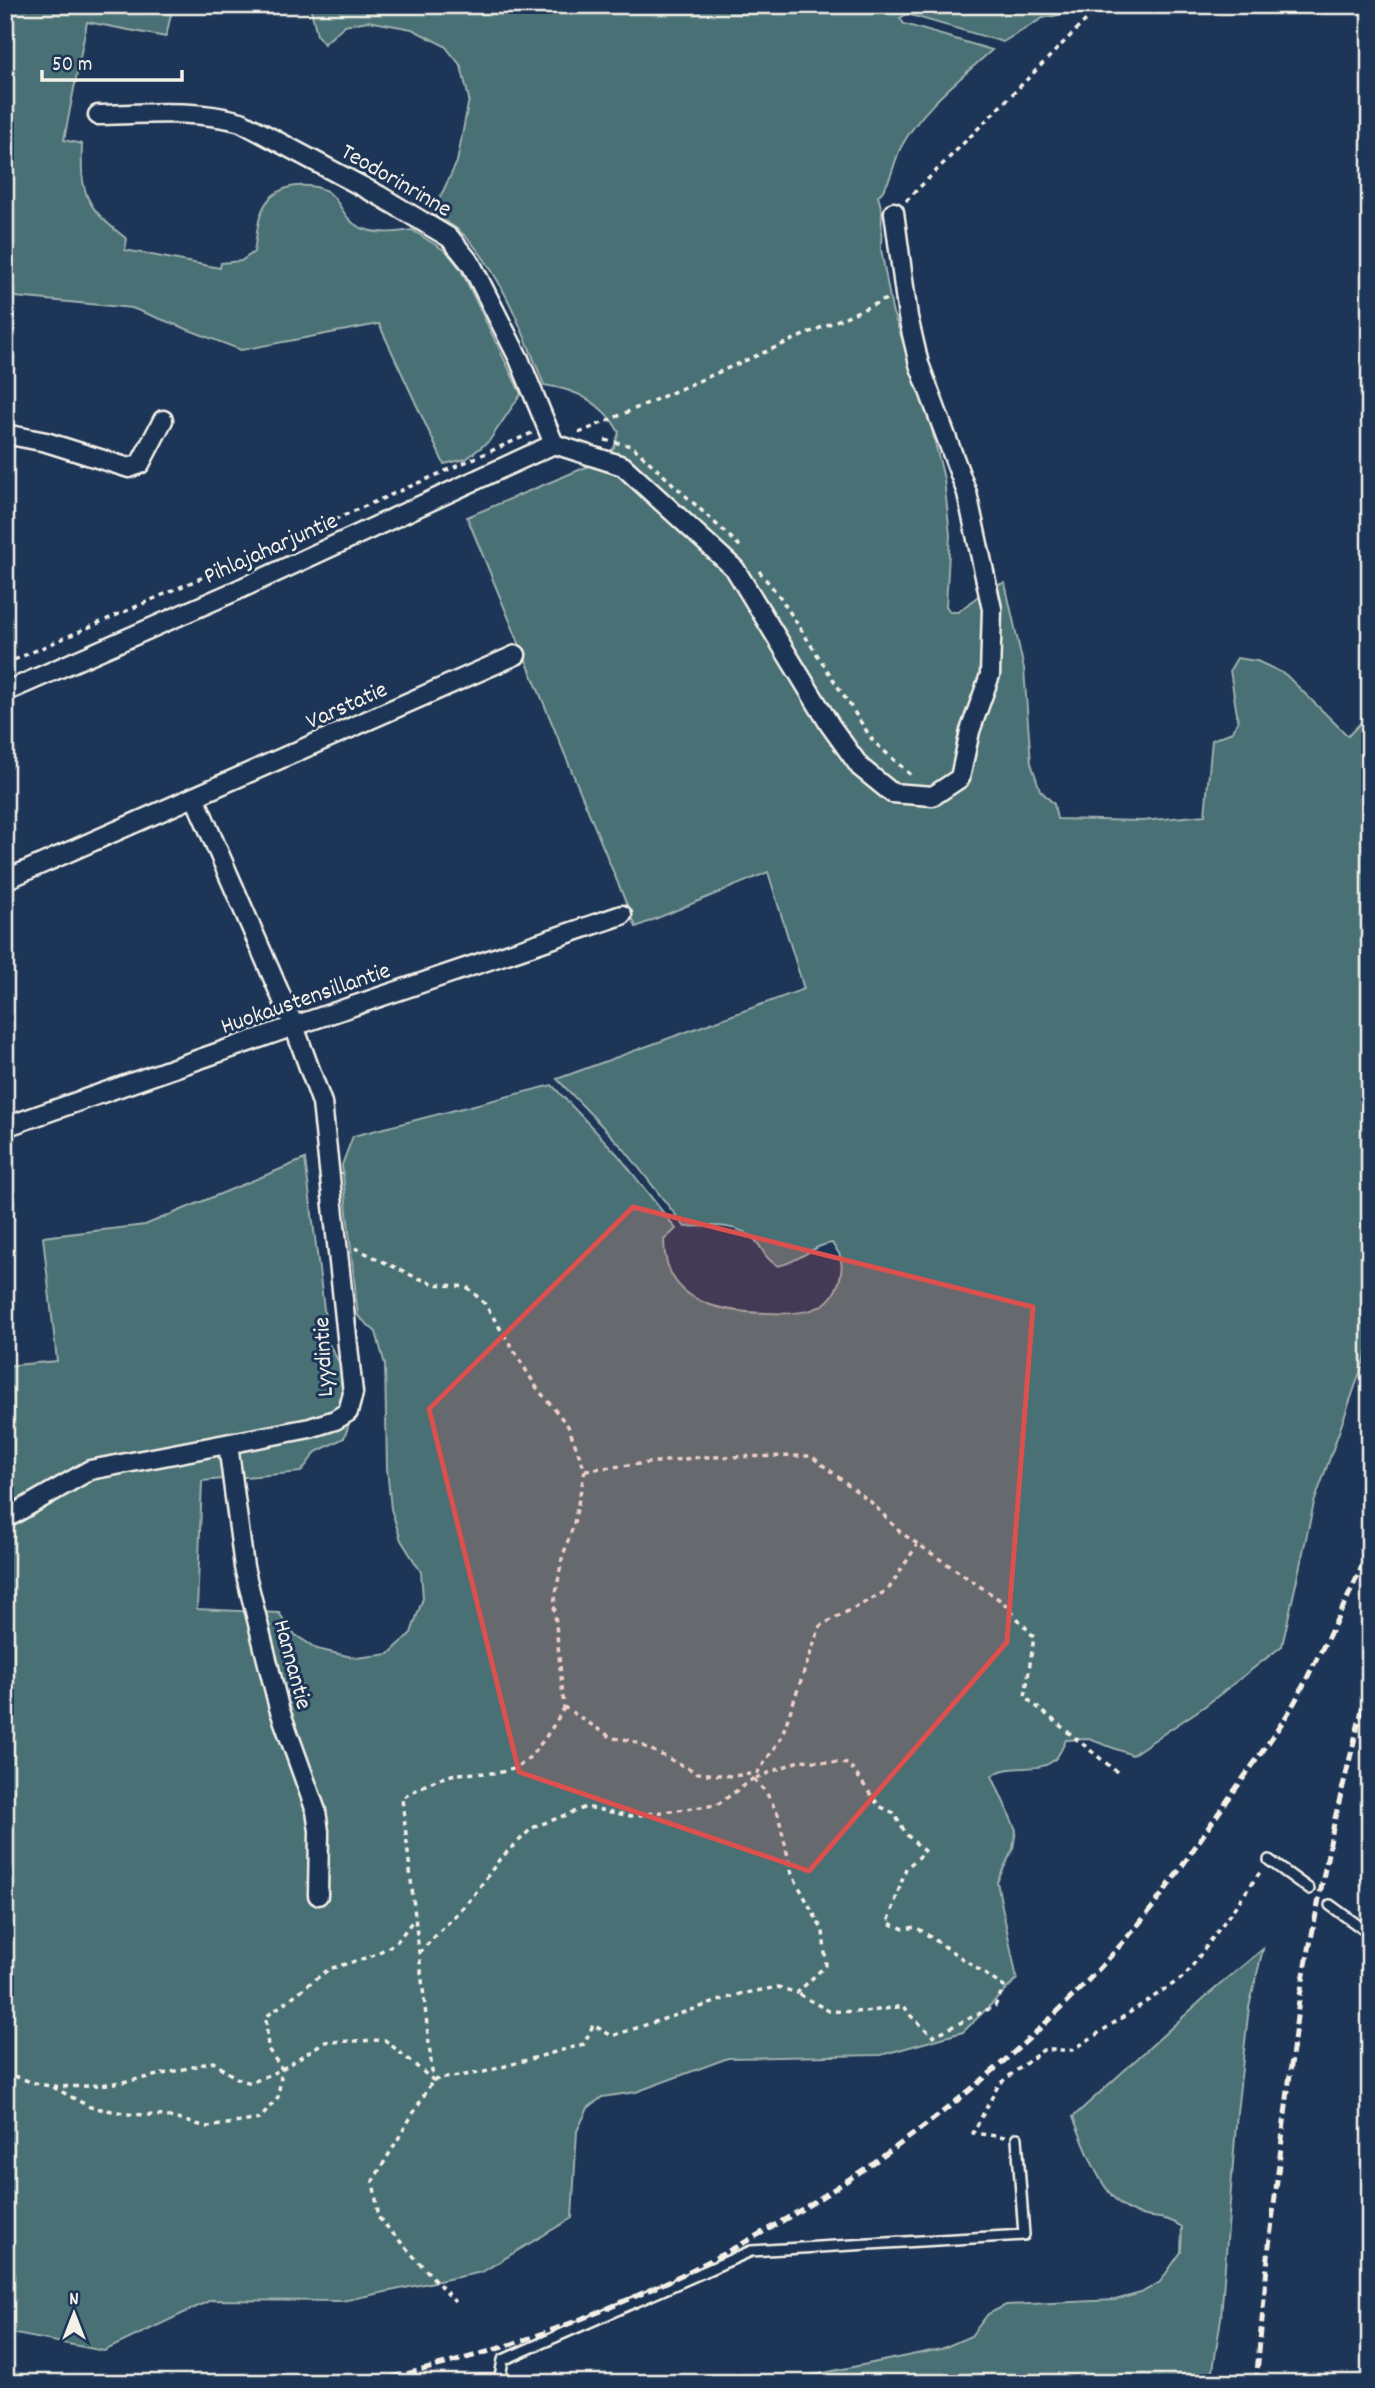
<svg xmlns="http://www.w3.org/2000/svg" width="1375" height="2388" font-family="Dekko,sans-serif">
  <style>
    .green { fill: #487074; stroke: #9eb0ae; stroke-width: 2 }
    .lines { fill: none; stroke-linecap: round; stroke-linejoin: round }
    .service-casing { stroke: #f4f1e8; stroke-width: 14 }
    .minor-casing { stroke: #f4f1e8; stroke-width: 23 }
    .path { stroke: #f4f1e8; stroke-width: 3.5; stroke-dasharray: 5 5; stroke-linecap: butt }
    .service { stroke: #1d3557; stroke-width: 9 }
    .minor { stroke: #1d3557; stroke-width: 18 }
    .rail { stroke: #f4f1e8; stroke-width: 5; stroke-dasharray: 10 5; stroke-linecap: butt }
    .marked { fill: #dc504e; fill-opacity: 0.2; stroke: #dc504e; stroke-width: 5; stroke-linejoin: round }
    .labels { text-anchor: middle; stroke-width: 6; stroke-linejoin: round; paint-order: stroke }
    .street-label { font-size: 24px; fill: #f4f1e8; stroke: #1d3557 }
  </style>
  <rect width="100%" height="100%" fill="#1d3557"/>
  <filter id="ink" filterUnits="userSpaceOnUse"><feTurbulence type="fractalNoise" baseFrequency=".0143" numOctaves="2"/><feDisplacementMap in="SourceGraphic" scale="14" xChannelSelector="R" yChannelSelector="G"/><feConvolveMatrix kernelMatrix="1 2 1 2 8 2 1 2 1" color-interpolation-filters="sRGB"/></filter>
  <g filter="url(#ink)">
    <g class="green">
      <path d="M5,5h168l-7,32 -79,-15 -23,118 18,4c-2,51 4,64 45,95l-2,11 95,18 1,-5 20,-2 13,-9c5,-31 4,-60 42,-66 10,-1 21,0 31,5 12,7 16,28 32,36 16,8 36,6 53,3l35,22 14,18 60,124 -32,47 -23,18 -22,5 -65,-140 -138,26 -109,-42 -127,-12z"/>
      <path d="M310,5h774l-6,6 -35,7 -40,24 -96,-28 -7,4 4,6 88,26c-32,29 -70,58 -91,97 -8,16 -9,36 -23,49l4,15 -1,38 11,61 35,100 17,69 6,56 -4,71 4,6h8l33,-26 14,-3 19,86 7,94 9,27 14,14 3,15 85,2 63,-6 7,-75 20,-8 6,-11 -8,-51 7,-12 20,3 28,13 63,62 22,-23v631l-56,159 -32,143 -77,60 -73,49 -43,-16 -23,1c-3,6 -6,14 -11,19 -16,16 -43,2 -63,17l24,54 -3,19 -16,33 20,97 -54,53 -82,23 -153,3 -92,34 -34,5 -14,11 -11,23 -5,87 -90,54 -140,29 -131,-1 -107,51 -99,-19v-966l52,-5 -14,-124 102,-12 160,-66 20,158 -6,11c22,37 44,66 25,110l-28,14 -15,20 -99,9 -5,128 82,4 15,21 23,15 39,9 33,-4 22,-21 12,-35 -2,-26 -20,-32 -10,-31 -4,-41 -2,-103 -9,-33 -18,-16 -16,-151 11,-29 199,-51 66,70 58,74 -12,11c0,61 52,72 103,73 16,1 43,1 57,-9 13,-9 21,-32 16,-48 -1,-4 -6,-9 -8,-13 -21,3 -31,18 -54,23 -14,-8 -13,-14 -22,-25 -17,-19 -48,-15 -71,-14l-61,-78 -67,-70 247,-90 -36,-117 -132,55 -169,-410 124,-52 23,-17 5,-16c-16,-29 -44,-43 -75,-47 -19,-48 -47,-125 -88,-157 -8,-5 -16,-10 -24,-14l25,-52 12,-63 -8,-33 -16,-20 -33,-17 -44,-8 -23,4 -21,19 -7,-9z"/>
      <path d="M1263,1949l-14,58 -12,105 -16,206 -10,65h-437l167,-34 30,-13 17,-22 18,-9 109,-5 26,-7 19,-11 21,-30 1,-25c-19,-13 -29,-7 -47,-14 -34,-13 -49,-66 -62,-96l131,-119z"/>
    </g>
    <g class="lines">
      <g class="service-casing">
        <g id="service">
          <polyline points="1269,1860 1309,1889"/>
          <polyline points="1330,1905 1370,1934"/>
          <polyline points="499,2383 503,2360 751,2251 1024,2235 1017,2138"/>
        </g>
      </g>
      <g class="minor-casing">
        <g id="minor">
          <path d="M98,115c48,-1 96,-6 143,7l139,74 70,42 21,26 48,95 35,85"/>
          <polyline points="5,434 46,442 129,468 140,464 163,420"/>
          <polyline points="554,444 623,466 735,569 830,725 860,767 892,793 933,796 960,778 970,731 990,675 992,609 967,493 919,364 908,317 894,212"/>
          <polyline points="5,692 231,593 554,444"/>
          <polyline points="5,880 516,655"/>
          <polyline points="5,1127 294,1026 622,915"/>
          <polyline points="228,1444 244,1567 279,1708 316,1811 319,1831 318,1895"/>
          <polyline points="5,1519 90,1470 310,1428 335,1420 348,1412 353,1393 322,1103 294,1026 195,798"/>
        </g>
      </g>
      <g class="path">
        <polyline points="906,201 1101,5"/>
        <polyline points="579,433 889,298"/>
        <polyline points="605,440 632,446 742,548"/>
        <polyline points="759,571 780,597 873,741 913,777"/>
        <polyline points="5,664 532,433"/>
        <polyline points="355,1248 415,1277 435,1284 467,1287 485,1304 537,1388 568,1426 585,1470 574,1523 562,1559 554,1604 564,1707 612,1738 631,1740 698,1773 731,1776 749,1774 766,1792 778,1814 792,1874 823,1931 826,1965 797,1993 778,1987 740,1994 612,2036 593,2025 584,2044 484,2072 433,2080 373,2181 379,2218 455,2302"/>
        <polyline points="585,1470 702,1457 811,1456 872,1503 900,1532 1003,1602 1034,1637 1025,1697 1117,1772"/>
        <polyline points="756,1778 801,1760 849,1764 879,1806 894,1813 906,1834 925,1852 906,1868 888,1923 904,1929 916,1927 1004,1987 995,2006 933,2036 911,2016 904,2006 865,2012 829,2011 797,1993"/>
        <polyline points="419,1953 471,1899 499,1860 532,1828 586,1807 631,1816 717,1805 754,1778 781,1738 820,1626 888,1590 917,1545"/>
        <path d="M5,2073c15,5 32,12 47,13 53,4 110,-12 161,-24l23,16 15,5 31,-14 42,-27 61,-2 48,40 -31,-282c16,-9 32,-19 50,-23 19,-4 46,2 65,-8 16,-8 38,-43 47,-59"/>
        <polyline points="53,2087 90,2107 129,2114 165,2116 208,2127 260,2119 278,2097 282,2069 268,2049 266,2017 329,1969 372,1956 396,1943 414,1919"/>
        <polyline points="1005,2137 973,2133 999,2084 1043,2050 1073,2050 1185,1976 1261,1871"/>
      </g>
      <use href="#service" class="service"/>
      <use href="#minor" class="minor"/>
      <g class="rail">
        <path d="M363,2383c295,-57 594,-238 784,-469 27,-34 50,-71 75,-106 21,-30 43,-59 63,-90 10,-15 18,-32 26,-48 21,-40 42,-81 59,-123"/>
        <polyline points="1256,2383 1269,2246 1299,2000 1335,1818 1370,1678"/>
      </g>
    </g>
  </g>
  <path class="marked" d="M633,1207l400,100 -26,335 -198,229 -290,-99 -90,-363z"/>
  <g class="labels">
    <g class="street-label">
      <text transform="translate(397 179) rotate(30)" y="8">Teodorinrinne</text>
      <text transform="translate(270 547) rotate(-24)" y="8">Pihlajaharjuntie</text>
      <text transform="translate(346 704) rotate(-24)" y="8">Varstatie</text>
      <text transform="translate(305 997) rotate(-19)" y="8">Huokaustensillantie</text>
      <text transform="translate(322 1357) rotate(-93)" y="8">Lyydintie</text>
      <text transform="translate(294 1664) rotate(75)" y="8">Hannantie</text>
    </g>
  </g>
  <rect width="1375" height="2388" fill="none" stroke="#1d3557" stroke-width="28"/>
  <rect x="14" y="14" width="1347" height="2360" fill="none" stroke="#f4f1e8" stroke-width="2.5" filter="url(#ink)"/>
  <g transform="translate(74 2314)" stroke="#1d3557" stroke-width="5" paint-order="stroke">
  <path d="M0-5L12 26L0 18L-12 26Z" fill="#f4f1e8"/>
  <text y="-10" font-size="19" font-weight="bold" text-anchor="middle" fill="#f4f1e8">N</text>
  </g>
  <path d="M42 70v10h140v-10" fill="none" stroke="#f4f1e8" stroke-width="3.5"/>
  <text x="52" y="70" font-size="21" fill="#f4f1e8" stroke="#1d3557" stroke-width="5" paint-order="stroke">50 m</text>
</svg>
